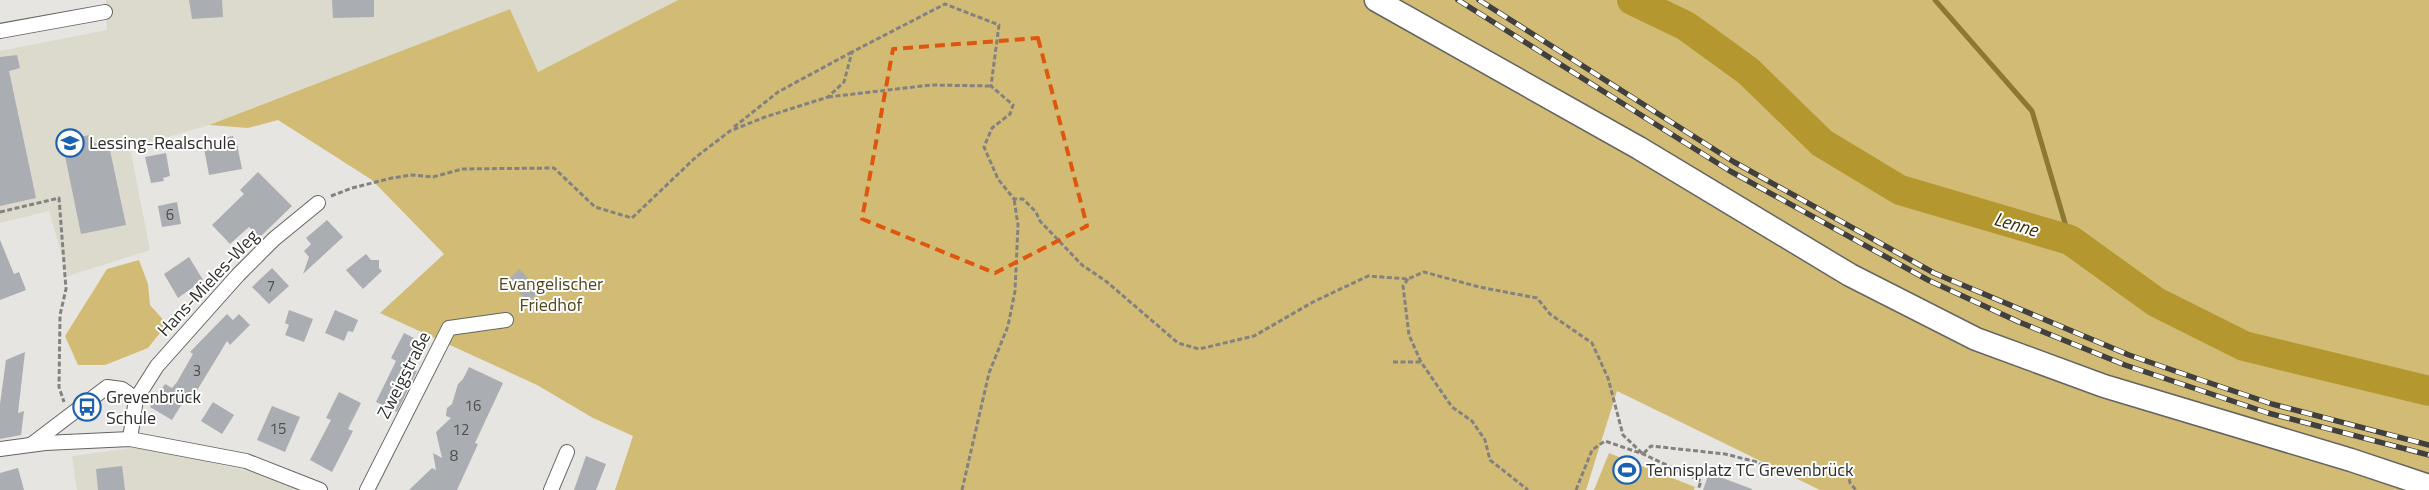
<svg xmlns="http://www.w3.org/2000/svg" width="2429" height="490" font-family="'Titillium Web',sans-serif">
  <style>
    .built { fill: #dcd9cd }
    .green { fill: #d2bc75 }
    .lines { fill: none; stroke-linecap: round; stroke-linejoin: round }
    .stream { stroke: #8c782e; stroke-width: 5 }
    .river { stroke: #b4982f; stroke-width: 30 }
    .building { fill: #aaadb1 }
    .minor-casing { stroke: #656460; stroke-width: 16 }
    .primary-casing { stroke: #656460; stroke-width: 25 }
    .path { stroke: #848280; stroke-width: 3; stroke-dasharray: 5 2.5; stroke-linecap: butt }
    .minor { stroke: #fff; stroke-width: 14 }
    .primary { stroke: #fff; stroke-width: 22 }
    .rail-casing { stroke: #41403f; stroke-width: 5.5 }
    .rail { stroke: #fff; stroke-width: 4; stroke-dasharray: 11; stroke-linecap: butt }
    .marked { fill: none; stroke: #df570e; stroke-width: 4; stroke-dasharray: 10 6; stroke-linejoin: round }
    .labels { text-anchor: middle; stroke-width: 4; stroke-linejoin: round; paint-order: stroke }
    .number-label { font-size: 15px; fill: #4e4e4e }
    .poi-label { font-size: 18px; fill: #2f2e2d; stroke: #fff; text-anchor: start }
    .street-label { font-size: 18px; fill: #2f2e2d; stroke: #fff }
    .park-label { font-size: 18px; fill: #53471d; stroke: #fff }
    .water-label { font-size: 19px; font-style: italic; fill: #392e01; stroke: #fff }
  </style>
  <rect width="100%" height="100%" fill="#e7e5e1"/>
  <g class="built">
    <polygon points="106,0 678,0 538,72 510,9 209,125 130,148 150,250 68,276 49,211 0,223 0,51 107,30"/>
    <polygon points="140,447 289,480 303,490 77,490 72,456"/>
  </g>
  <g class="green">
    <polygon points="678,0 2429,0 2429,490 1820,490 1617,391 1586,490 615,490 633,436 593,418 537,385 380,313 444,254 372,180 278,120 248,128 209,125 510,9 538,72"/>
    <polygon points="139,260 148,284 150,305 167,324 148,348 105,365 78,365 65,336 107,269"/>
    <polygon points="1609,453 1695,487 1694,490 1594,490"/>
  </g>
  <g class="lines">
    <polyline class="stream" points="1935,0 2032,111 2070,240"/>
    <polyline class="river" points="1632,0 1686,26 1748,71 1822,143 1900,190 2070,240 2156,302 2244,346 2429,391"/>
  </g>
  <g class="building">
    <polygon points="189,0 222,0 223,17 192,19"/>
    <polygon points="332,0 374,0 374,17 333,18"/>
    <polygon points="17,55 20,68 9,71 36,198 0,206 0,57"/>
    <polygon points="89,135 90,144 108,141 126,225 81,234 62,141"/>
    <polygon points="233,136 235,144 237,144 242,169 209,175 204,148 219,145 218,139"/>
    <polygon points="166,153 170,176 163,178 164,181 151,183 145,157"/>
    <polygon points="258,172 292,206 260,237 249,227 230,244 212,225 244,194 240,190"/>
    <polygon points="177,202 181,224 162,227 158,206"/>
    <polygon points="327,220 343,237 303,274 309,257 304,251 311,244 306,238"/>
    <polygon points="0,240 14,274 19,272 26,290 0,300"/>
    <polygon points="366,254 371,260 379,260 379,268 382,271 363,289 346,270"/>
    <polygon points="189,257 203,280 178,298 164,274"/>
    <polygon points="272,268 289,286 269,304 252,287"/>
    <polygon points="519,269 540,290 528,302 508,281"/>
    <polygon points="289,310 313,319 304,342 285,335 289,325 285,323"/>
    <polygon points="335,310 358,320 353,332 348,331 344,341 325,333"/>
    <polygon points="227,314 233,320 239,314 250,325 230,345 227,341 190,402 185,399 172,420 150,407 165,384 172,388 177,382 193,354 190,352"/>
    <polygon points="404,333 426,344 413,369 417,371 397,412 376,402 396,361 391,358"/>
    <polygon points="25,352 18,413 24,411 21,435 0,439 0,404 6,360"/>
    <polygon points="469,367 503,383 475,443 478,444 457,490 409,490 432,468 436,470 433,453 442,458 436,432 451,418 446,416 447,408 452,404 458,384 463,379"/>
    <polygon points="339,392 361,403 348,429 353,431 332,472 310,460 331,420 326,418"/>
    <polygon points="213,402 234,415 222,434 201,421"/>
    <polygon points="272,406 300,417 285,452 257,440"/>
    <polygon points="586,456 606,464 596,490 574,490"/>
    <polygon points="122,466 125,490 98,490 96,469"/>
    <polygon points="18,468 24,490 0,490 0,473"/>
    <polygon points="1709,473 1752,489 1752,490 1703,490"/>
  </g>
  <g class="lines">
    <g class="minor-casing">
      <g id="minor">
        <polyline points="0,31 105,12"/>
        <polyline points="130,439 136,399 157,366 238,275 274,239 318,203"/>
        <polyline points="32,444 107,387 122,389 136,399"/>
        <polyline points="0,449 45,443 130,439 246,461 320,490"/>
        <polyline points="367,490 449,328 506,320"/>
        <polyline points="551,490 567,452"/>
      </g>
    </g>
    <g class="primary-casing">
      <polyline id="primary" points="1376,0 1639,148 1850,275 1976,339 2104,386 2351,460 2429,486"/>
    </g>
    <g class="path">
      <polyline points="828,97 931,85 991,86"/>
      <polyline points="734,127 778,92 852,52"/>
      <polyline points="331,196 352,188 392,178 412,175 433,177 462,169 554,168 595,207 632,218 696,157 730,131 765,117 828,97 844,82 852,52 945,4 999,25 991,86 1013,105 1010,114 992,128 984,147 998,179 1014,199 1023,199 1036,212 1040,221 1082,265 1107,282 1178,343 1199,349 1254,336 1313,302 1368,276 1408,279 1424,272 1479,287 1537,298 1550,314 1592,343 1608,378 1623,435 1643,454 1651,446 1725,454 1757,462 1778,474 1791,467 1816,476 1833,467 1844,469 1849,478 1850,483 1856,490"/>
      <polyline points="0,212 59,198 66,289 60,315 59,387 64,402"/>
      <polyline points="1408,279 1403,286 1409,335 1421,362 1452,407 1472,421 1485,440 1490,460 1528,490"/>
      <polyline points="1393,362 1421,362"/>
      <polyline points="962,490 989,373 1008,326 1015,291 1018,225 1014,199"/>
      <polyline points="1576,490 1592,450 1605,441 1643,454 1701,481 1698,490"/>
    </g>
    <use href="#minor" class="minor"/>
    <use href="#primary" class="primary"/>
    <g class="rail-casing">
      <g id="rail">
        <polyline points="1458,0 1730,171 1928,280 2019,322 2125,365 2268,413 2429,455"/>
        <polyline points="1479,0 1734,162 1934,273 2129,355 2201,380 2272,404 2429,445"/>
      </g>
    </g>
    <use href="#rail" class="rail"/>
  </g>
  <path class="marked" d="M1038,38l49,188 -92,47 -133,-54 31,-170z"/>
  <defs>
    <g id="school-ring" transform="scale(1.4375)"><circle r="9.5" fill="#fff" stroke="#1b61b1" stroke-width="1.5"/><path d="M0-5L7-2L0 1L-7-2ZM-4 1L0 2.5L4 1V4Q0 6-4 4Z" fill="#1b61b1"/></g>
    <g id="bus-ring" transform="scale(1.4375)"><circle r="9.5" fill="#fff" stroke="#1b61b1" stroke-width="1.5"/><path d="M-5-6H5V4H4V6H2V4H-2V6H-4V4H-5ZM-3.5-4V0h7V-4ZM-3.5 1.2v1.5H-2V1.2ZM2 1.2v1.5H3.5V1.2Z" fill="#1b61b1"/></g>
    <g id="stadium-ring" transform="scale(1.4375)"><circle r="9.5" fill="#fff" stroke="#1b61b1" stroke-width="1.5"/><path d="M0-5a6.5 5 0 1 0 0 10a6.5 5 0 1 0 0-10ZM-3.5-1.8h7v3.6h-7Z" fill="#1b61b1"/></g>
  </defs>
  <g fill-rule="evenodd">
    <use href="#school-ring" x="70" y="143"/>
    <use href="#bus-ring" x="87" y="407"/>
    <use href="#stadium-ring" x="1627" y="470"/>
  </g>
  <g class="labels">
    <g class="number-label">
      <text x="170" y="220">6</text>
      <text x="271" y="291">7</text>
      <text x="197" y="376">3</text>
      <text x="473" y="411">16</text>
      <text x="278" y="434">15</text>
      <text x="461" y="435">12</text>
      <text x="454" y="461">8</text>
    </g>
    <g class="poi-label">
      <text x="89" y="149">Lessing-Realschule</text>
      <text x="106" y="403">Grevenbrück<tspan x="106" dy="21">Schule</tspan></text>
      <text x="1646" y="476">Tennisplatz TC Grevenbrück</text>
    </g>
    <g class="street-label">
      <text transform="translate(208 283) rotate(-47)" y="6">Hans-Mieles-Weg</text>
      <text transform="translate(404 375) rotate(-63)" y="6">Zweigstraße</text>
    </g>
    <g class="park-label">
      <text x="551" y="290">Evangelischer<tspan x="551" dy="21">Friedhof</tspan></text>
    </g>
    <g class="water-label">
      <text transform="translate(2016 224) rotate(16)" y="7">Lenne</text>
    </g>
  </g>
</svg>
